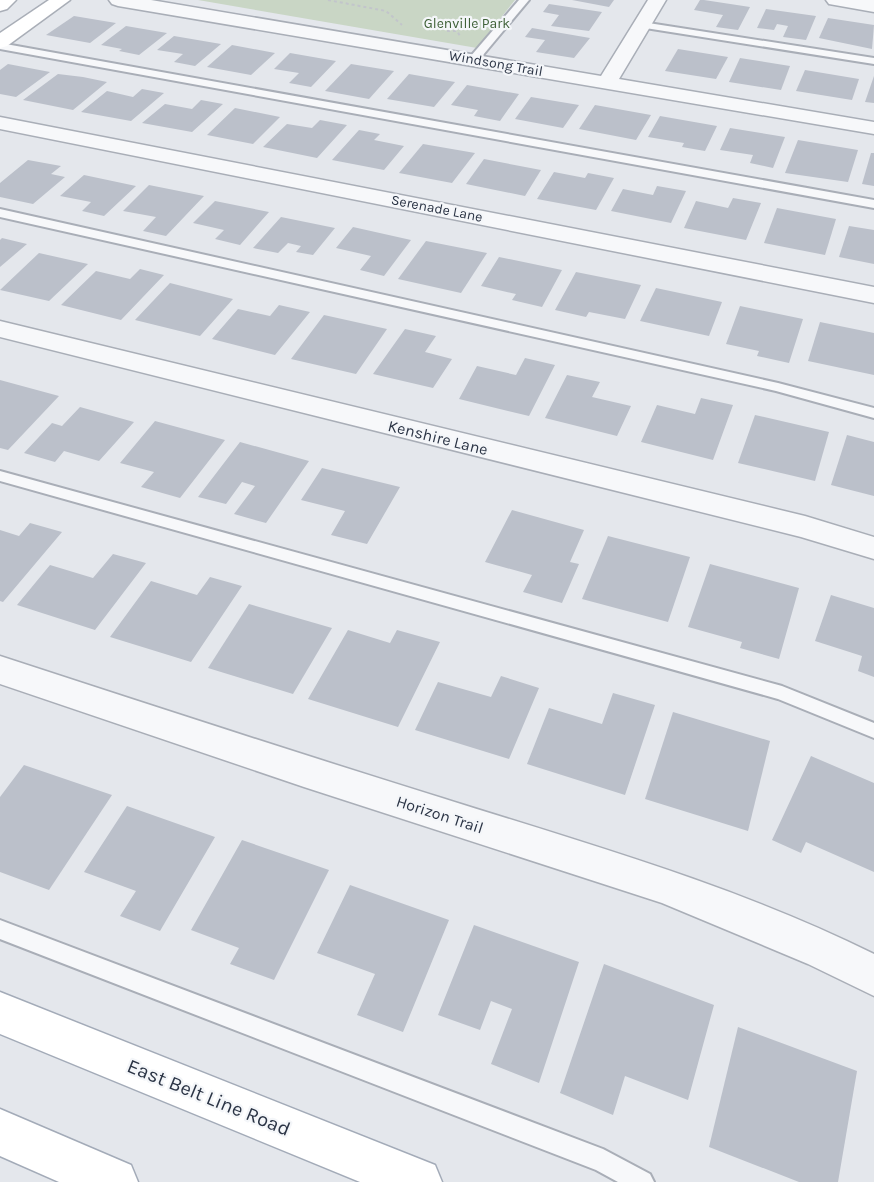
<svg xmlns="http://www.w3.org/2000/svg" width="874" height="1182" font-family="Karla,sans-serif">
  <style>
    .green { fill: #c9d6c5 }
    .building { fill: #bbc0ca }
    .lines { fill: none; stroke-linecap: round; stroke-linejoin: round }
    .lane-casing { stroke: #a9aeb7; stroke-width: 4 }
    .street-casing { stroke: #a9aeb7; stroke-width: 3 }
    .secondary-casing { stroke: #a9aeb7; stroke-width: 3 }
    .primary-casing { stroke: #a3abb8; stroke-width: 3 }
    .path { stroke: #c2c5cb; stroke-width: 2; stroke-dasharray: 3 3; stroke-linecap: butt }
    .lane { fill: #f7f8fa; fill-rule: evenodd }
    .street { fill: #f7f8fa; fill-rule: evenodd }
    .secondary { fill: #fff; fill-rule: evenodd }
    .primary { fill: #fff; fill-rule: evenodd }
    .labels { text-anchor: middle; stroke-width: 4.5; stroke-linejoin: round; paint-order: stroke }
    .far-park-label { font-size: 14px; fill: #3f6138; stroke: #f4f6f9 }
    .far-street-label { font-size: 14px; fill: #2b3445; stroke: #f4f6f9 }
    .street-label { font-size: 16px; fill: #2b3445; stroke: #f4f6f9 }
    .near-street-label { font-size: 20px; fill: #2b3445; stroke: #f4f6f9 }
  </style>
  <rect width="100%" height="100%" fill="#e4e7ec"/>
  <polygon class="green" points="198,0 515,0 477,48"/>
  <g class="building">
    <polygon points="572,0 614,0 609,7"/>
    <polygon points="700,0 704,0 750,7 738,30 716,27 723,15 694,10"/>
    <polygon points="549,4 602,12 589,31 551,26 559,15 543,12"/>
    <polygon points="766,9 816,16 806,40 783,37 788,26 777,24 774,30 757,28"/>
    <polygon points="74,16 116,23 90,43 46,35"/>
    <polygon points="828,18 874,25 872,49 819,38"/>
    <polygon points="126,26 167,33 139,55 119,51 122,49 101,45"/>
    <polygon points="532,28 590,38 574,58 536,52 545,40 525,37"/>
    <polygon points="174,36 221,44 195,66 174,62 183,54 157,50"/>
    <polygon points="232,45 275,53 251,75 207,67"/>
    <polygon points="678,49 728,57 716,79 665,71"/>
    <polygon points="290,53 336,61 311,87 289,83 299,73 274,69"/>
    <polygon points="740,58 790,66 781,90 729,82"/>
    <polygon points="8,64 50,72 16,97 0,94 0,70"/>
    <polygon points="351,64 394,71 369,99 325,91"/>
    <polygon points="805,70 859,79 852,100 796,91"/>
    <polygon points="58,74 83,77 107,82 73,110 23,100"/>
    <polygon points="409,74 455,82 434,107 387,99"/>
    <polygon points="874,76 874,103 865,102"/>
    <polygon points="467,85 519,94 500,121 474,116 478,110 451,105"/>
    <polygon points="142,89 164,93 131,121 81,112 107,91 133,97"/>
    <polygon points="531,97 579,105 563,128 515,119"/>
    <polygon points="201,100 223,104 192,132 142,123 165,104 192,109"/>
    <polygon points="595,105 651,115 636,140 579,129"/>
    <polygon points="235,108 280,117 253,144 207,135"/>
    <polygon points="660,116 717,126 705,151 682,147 684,143 648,137"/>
    <polygon points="320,120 347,125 317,158 263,147 287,124 312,128"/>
    <polygon points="730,128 785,137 773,168 750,163 753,155 720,150"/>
    <polygon points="359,130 380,134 374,140 404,146 384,170 332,160"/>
    <polygon points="798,140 858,150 848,182 785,173"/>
    <polygon points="423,144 475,153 452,183 399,173"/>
    <polygon points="871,153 874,153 874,186 862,184"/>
    <polygon points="484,159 541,170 525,196 466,184"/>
    <polygon points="28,160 61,166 51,174 65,177 33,204 0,197 0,183"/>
    <polygon points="554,172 585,178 588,173 614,178 596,210 537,199"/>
    <polygon points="84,175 136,186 104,216 82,211 91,202 60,196"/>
    <polygon points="149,185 204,196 166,236 143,231 156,217 123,211"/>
    <polygon points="657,186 686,191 671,223 611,211 623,189 653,195"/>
    <polygon points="733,198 761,203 746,240 684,228 696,201 728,208"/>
    <polygon points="215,201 269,212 240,245 215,239 224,230 193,223"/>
    <polygon points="777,208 836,219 825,255 764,243"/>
    <polygon points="281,217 335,228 313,255 296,252 301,246 288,243 278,253 253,248"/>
    <polygon points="849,226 874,230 874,264 839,257"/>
    <polygon points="353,227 411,240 384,276 360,270 371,256 336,248"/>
    <polygon points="2,238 27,244 0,267 0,240"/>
    <polygon points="426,241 487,253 461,293 398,279"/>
    <polygon points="39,253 88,264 49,301 0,290"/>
    <polygon points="499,257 562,270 542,307 512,300 516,294 481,286"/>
    <polygon points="140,269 164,275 121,320 61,305 96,271 130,279"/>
    <polygon points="576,272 641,285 625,319 589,312 586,317 555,310"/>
    <polygon points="170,283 233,299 200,336 135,320"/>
    <polygon points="656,288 722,302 709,336 640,321"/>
    <polygon points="279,305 310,312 275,355 212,339 238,309 270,316"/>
    <polygon points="740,306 803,319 789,363 757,356 759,351 726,344"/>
    <polygon points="324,315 387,329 356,374 291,359"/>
    <polygon points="820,322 874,333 874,375 808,361"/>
    <polygon points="405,329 436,336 425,352 452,359 433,388 373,374"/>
    <polygon points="525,358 555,365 529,416 459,399 477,366 516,375"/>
    <polygon points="567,375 600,382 592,397 631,406 617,436 545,418"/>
    <polygon points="0,380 59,396 8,450 0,448"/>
    <polygon points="701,398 733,405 713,460 641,442 657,405 695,414"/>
    <polygon points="80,407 134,422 99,461 64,451 55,462 24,453 52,423 62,426"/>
    <polygon points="755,415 829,432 815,481 738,463"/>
    <polygon points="155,421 225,440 180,498 141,487 154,472 120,463"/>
    <polygon points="847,435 874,442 874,496 831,485"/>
    <polygon points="240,442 309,461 266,523 234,514 255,486 242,482 226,504 198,497"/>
    <polygon points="322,468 400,487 367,544 331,535 345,511 301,500"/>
    <polygon points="512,510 584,530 570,562 579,564 562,603 523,592 532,575 485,562"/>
    <polygon points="30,523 62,532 3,602 0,601 0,530 19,536"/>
    <polygon points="608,536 690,557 668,622 582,599"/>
    <polygon points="113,554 146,563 95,630 17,605 50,565 93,578"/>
    <polygon points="710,564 799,588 779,659 740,648 742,642 688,627"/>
    <polygon points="210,577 242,586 191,662 110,637 151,581 197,595"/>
    <polygon points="831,595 874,608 874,677 858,671 862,656 815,641"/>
    <polygon points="249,604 332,628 293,694 208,668"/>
    <polygon points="348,630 390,643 397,630 440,642 398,727 308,699"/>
    <polygon points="501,676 539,688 509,759 415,730 438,682 491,697"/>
    <polygon points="613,693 655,705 625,795 527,764 549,708 602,724"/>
    <polygon points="673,712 770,741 748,831 645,799"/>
    <polygon points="811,756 874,783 874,872 806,842 801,853 772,840"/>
    <polygon points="24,765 112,795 49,890 0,872 0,797"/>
    <polygon points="127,806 215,837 160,931 120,916 136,891 84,872"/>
    <polygon points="242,840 329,870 274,980 230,964 239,948 191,930"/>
    <polygon points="350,885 449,920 403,1032 357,1015 375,974 317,953"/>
    <polygon points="474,925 579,962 539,1083 491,1064 512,1009 491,1001 480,1030 438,1015"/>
    <polygon points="604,964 714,1005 688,1100 625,1076 613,1115 560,1093"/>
    <polygon points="738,1027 857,1071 838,1182 799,1182 709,1147"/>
  </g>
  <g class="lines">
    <g class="lane-casing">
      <g id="lane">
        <polygon points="519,0 529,0 478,61 470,61 470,57"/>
        <polygon points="642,22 874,58 874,64 639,27 637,25"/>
        <polygon points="0,43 874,200 874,208 0,49"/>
        <polygon points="0,209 778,383 874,408 874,418 776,391 0,217"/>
        <polygon points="0,471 782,686 874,723 874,738 778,699 0,481"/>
        <polygon points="0,920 603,1149 650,1174 654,1182 618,1182 596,1170 0,939"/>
      </g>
    </g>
    <g class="street-casing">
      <g id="street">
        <polygon points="109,0 151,0 601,76 648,0 666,0 619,79 874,122 874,134 118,6 112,4"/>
        <polygon points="826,0 874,0 874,12 829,4"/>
        <polygon points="0,117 874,287 874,303 0,129"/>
        <polygon points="0,321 805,516 874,537 874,559 801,537 0,337"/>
        <path d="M0,656c147,48 294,96 442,142 146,46 295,88 432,156v42l-66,-32 -146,-61 -358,-116 -304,-103z"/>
      </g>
    </g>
    <g class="secondary-casing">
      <g id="secondary">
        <polygon points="0,0 16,0 7,9 0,11"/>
        <polygon points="49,0 70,0 7,46 0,48 0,33"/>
      </g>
    </g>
    <g class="primary-casing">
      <g id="primary">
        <polygon points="0,992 435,1165 442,1182 360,1182 0,1034"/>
        <polygon points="0,1109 131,1165 138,1182 59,1182 0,1156"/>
      </g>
    </g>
    <g class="path">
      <polyline points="328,0 386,11 402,25"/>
      <polyline points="447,31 457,31 460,36"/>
    </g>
    <use href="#lane" class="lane"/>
    <use href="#street" class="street"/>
    <use href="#secondary" class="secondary"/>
    <use href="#primary" class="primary"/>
  </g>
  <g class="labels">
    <g class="far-park-label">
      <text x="467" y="28">Glenville Park</text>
    </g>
    <g class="far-street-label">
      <text transform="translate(496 63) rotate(10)" y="5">Windsong Trail</text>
      <text transform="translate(437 208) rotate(11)" y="5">Serenade Lane</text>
    </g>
    <g class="street-label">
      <text transform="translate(438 437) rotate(14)" y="6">Kenshire Lane</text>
      <text transform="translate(440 814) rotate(18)" y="6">Horizon Trail</text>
    </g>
    <g class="near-street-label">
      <text transform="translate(209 1097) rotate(22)" y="7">East Belt Line Road</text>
    </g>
  </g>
</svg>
